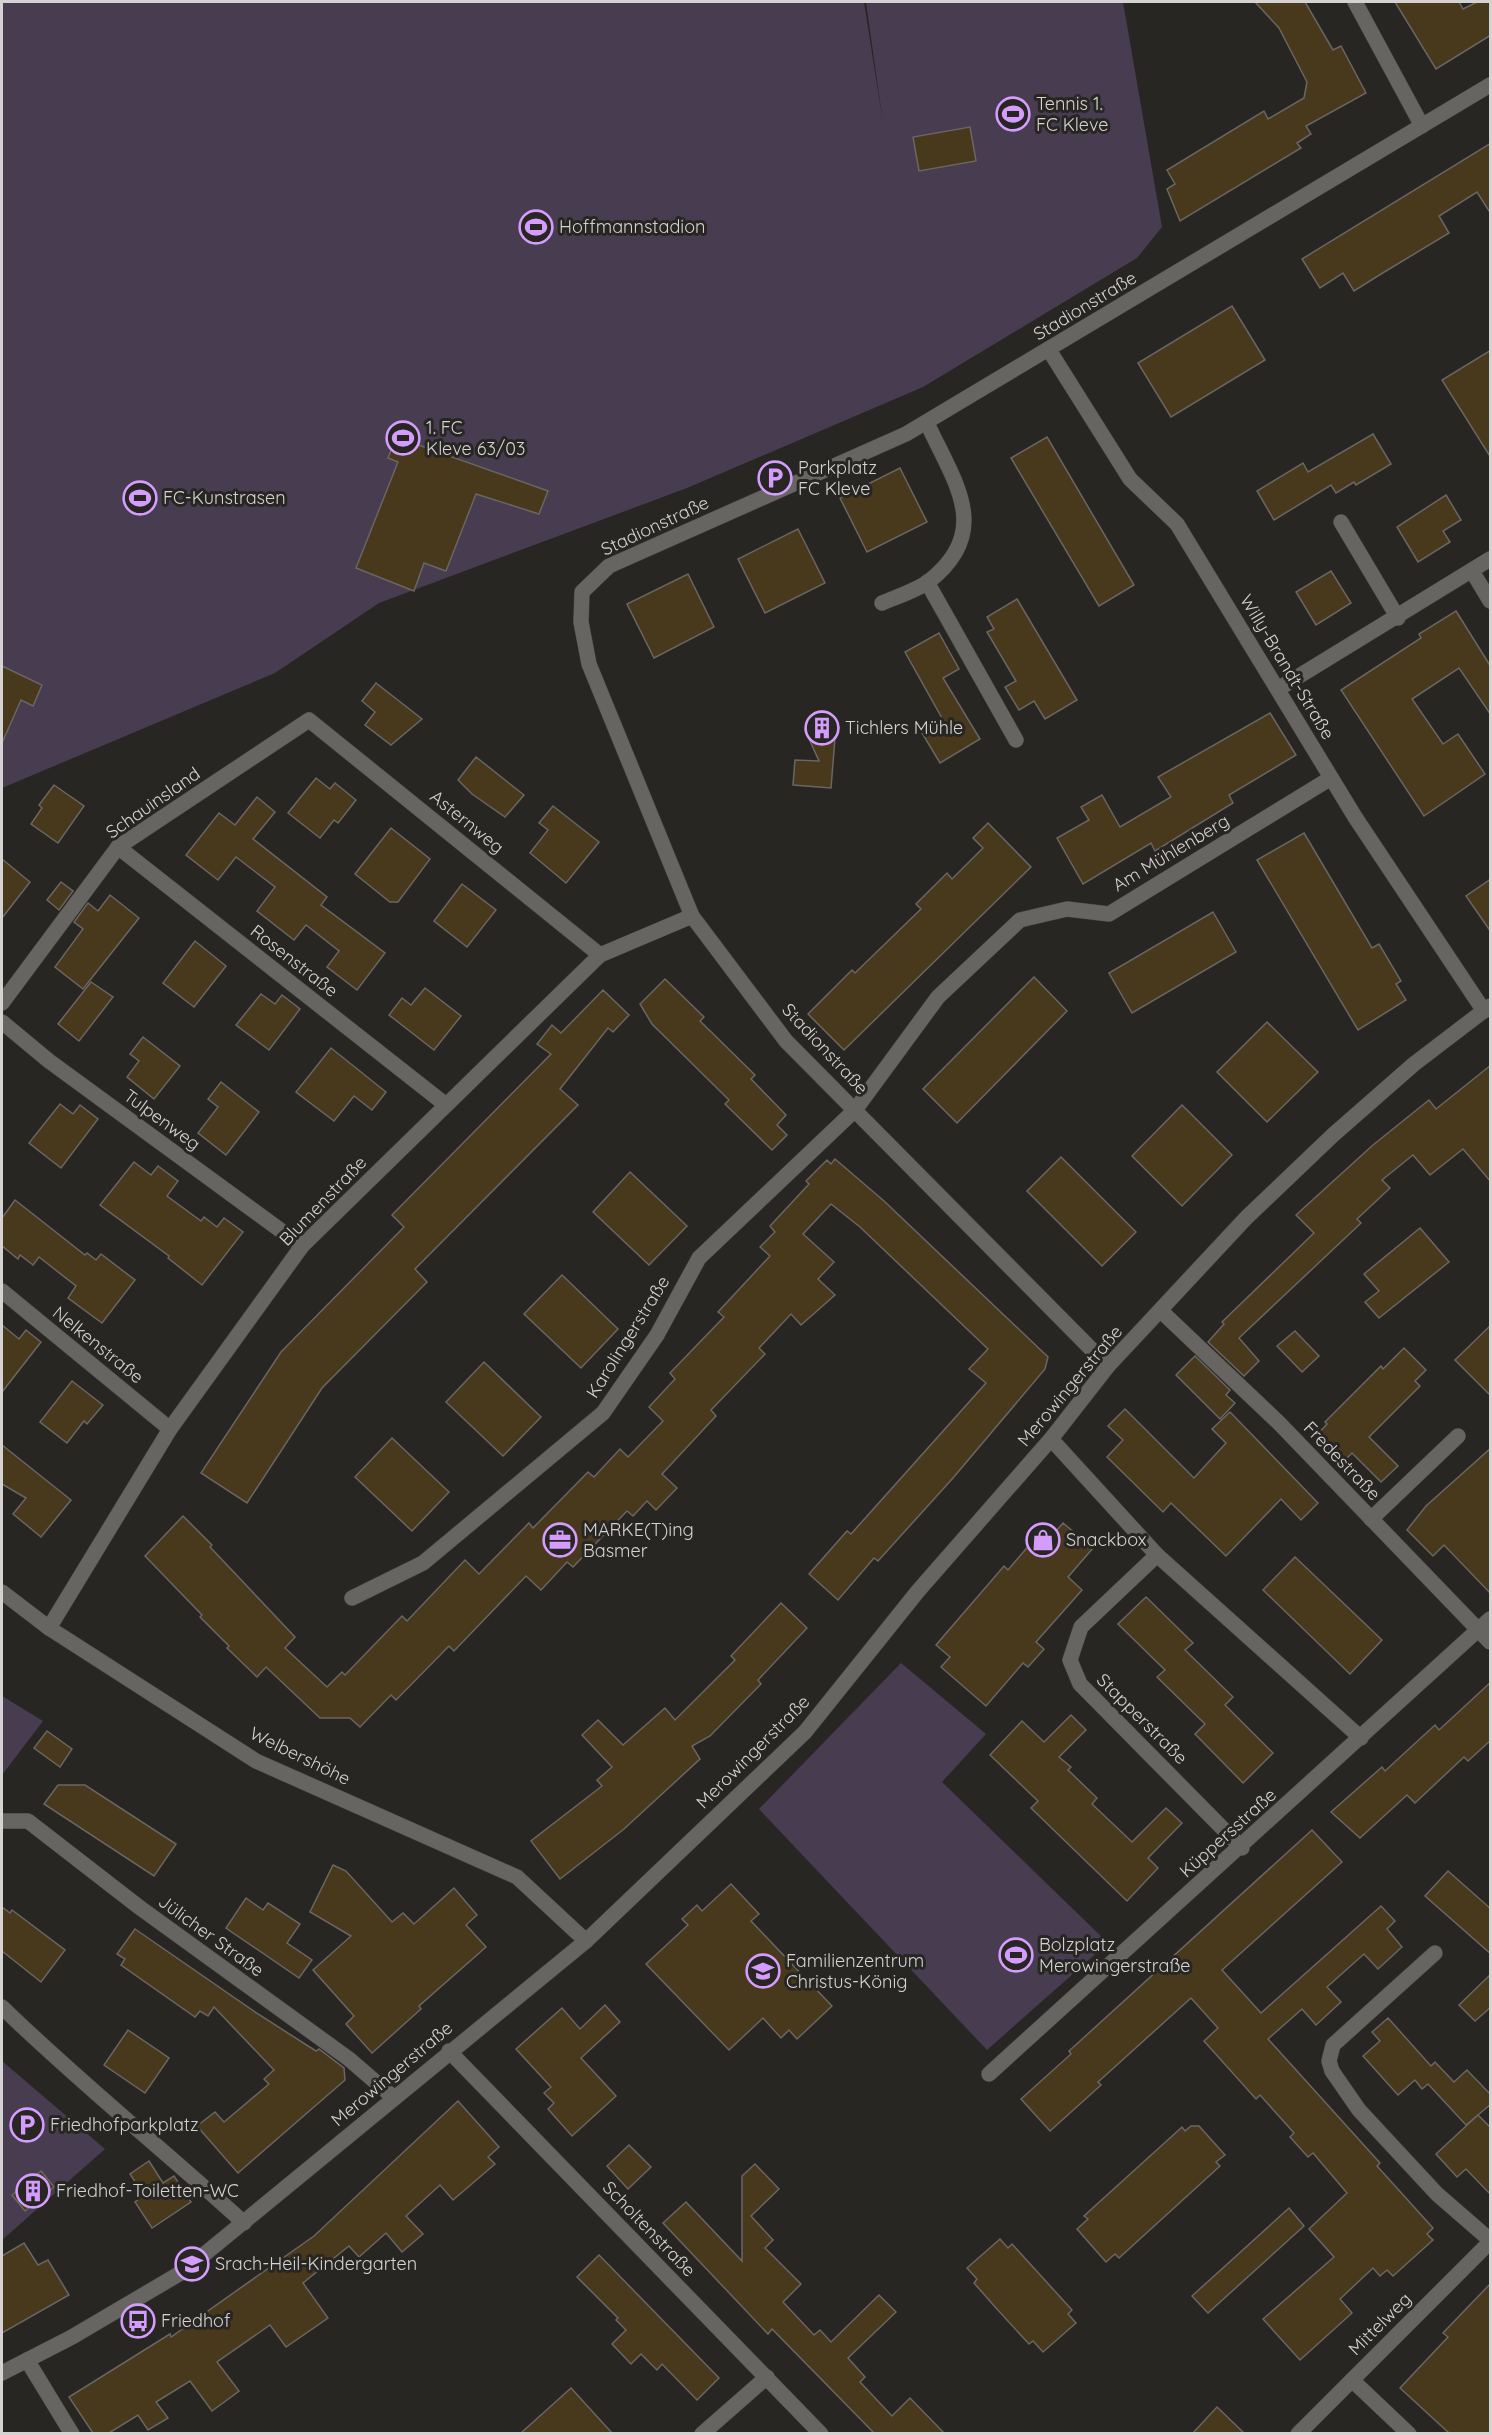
<svg xmlns="http://www.w3.org/2000/svg" width="1492" height="2435" font-family="Quicksand,sans-serif">
  <style>
    .green { fill: #483c50 }
    .building { fill: #48381c; stroke: #696663; stroke-width: 1.5 }
    .lines { fill: none; stroke-linecap: round; stroke-linejoin: round }
    .minor-casing { stroke: #44423f; stroke-width: 16 }
    .tertiary-casing { stroke: #44423f; stroke-width: 16 }
    .minor { stroke: #676561; stroke-width: 15 }
    .tertiary { stroke: #676561; stroke-width: 15 }
    .labels { text-anchor: middle; stroke-width: 6; stroke-linejoin: round; paint-order: stroke }
    .poi-label { font-size: 18px; fill: #d4d3d1; stroke: #282623; text-anchor: start }
    .street-label { font-size: 18px; fill: #d4d3d1; stroke: #282623 }
  </style>
  <rect width="100%" height="100%" fill="#282623"/>
  <g class="green">
    <polygon points="2,2 864,2 883,123 866,2 1123,2 1162,227 1137,258 923,387 687,488 379,603 275,673 2,788"/>
    <polygon points="901,1663 986,1734 942,1782 1108,1943 987,2050 759,1809"/>
    <polygon points="2,1696 43,1721 2,1775"/>
    <polygon points="2,2061 105,2149 2,2240"/>
  </g>
  <g class="building">
    <polygon points="1255,2 1305,2 1333,50 1341,46 1366,93 1306,126 1311,134 1297,143 1301,148 1180,221 1167,189 1175,184 1167,170 1264,111 1268,119 1304,98 1307,82 1279,28"/>
    <polygon points="1395,2 1459,2 1463,9 1477,2 1491,2 1491,35 1436,69"/>
    <polygon points="970,127 976,161 919,171 913,137"/>
    <polygon points="1491,143 1491,214 1477,192 1439,216 1449,233 1381,274 1354,291 1343,273 1320,288 1302,259"/>
    <polygon points="1232,306 1265,360 1171,417 1138,363"/>
    <polygon points="1491,350 1491,458 1442,380"/>
    <polygon points="1373,434 1391,464 1356,485 1354,482 1336,493 1331,485 1274,520 1257,491 1303,463 1308,472"/>
    <polygon points="396,437 548,491 539,514 476,494 446,571 424,563 414,591 356,568 398,462 388,458"/>
    <polygon points="1047,437 1134,585 1099,606 1011,458"/>
    <polygon points="900,468 927,522 867,552 840,498"/>
    <polygon points="1446,495 1461,520 1443,531 1450,542 1418,562 1397,527"/>
    <polygon points="798,529 825,583 765,613 738,559"/>
    <polygon points="1331,571 1351,603 1316,625 1296,592"/>
    <polygon points="688,574 714,627 654,658 627,604"/>
    <polygon points="1017,599 1077,700 1045,719 1034,701 1019,710 1005,687 1016,681 987,632 994,629 987,617"/>
    <polygon points="1456,611 1491,667 1491,715 1459,668 1412,699 1443,744 1458,734 1485,774 1424,816 1341,690 1421,638 1419,634"/>
    <polygon points="939,633 959,669 943,678 980,739 940,763 922,733 943,720 905,652"/>
    <polygon points="2,666 42,685 33,706 21,700 2,743"/>
    <polygon points="376,683 422,719 391,745 365,725 375,712 362,701"/>
    <polygon points="822,711 830,713 839,727 835,738 831,788 793,785 795,760 819,761 805,730 807,720 814,713"/>
    <polygon points="1270,713 1296,755 1229,795 1233,803 1155,851 1151,843 1083,884 1057,838 1089,820 1081,807 1102,795 1120,827 1171,797 1158,777"/>
    <polygon points="476,757 524,795 505,817 472,794 458,780"/>
    <polygon points="316,778 330,789 335,783 356,800 338,823 334,820 320,838 288,813"/>
    <polygon points="54,785 84,806 58,843 31,824 42,808 39,805"/>
    <polygon points="257,797 275,812 253,839 327,897 321,905 385,953 357,990 327,967 339,951 306,925 294,940 257,911 275,887 236,857 218,880 186,855 219,813 235,825"/>
    <polygon points="553,806 599,842 566,883 530,853 548,830 539,823"/>
    <polygon points="988,823 1031,867 844,1050 808,1014 852,970 855,973 921,909 916,904 947,873 952,879 983,848 973,838"/>
    <polygon points="391,828 430,859 398,902 390,902 355,874"/>
    <polygon points="1304,833 1372,948 1379,944 1401,981 1396,984 1406,1000 1358,1030 1257,860"/>
    <polygon points="2,859 30,882 2,918"/>
    <polygon points="1491,879 1491,932 1466,896"/>
    <polygon points="61,882 73,891 59,910 47,900"/>
    <polygon points="462,884 496,910 467,947 434,921"/>
    <polygon points="110,895 139,918 83,989 55,967 83,929 74,922 88,903 98,911"/>
    <polygon points="1213,912 1236,952 1132,1013 1109,973"/>
    <polygon points="195,941 226,966 194,1007 163,983"/>
    <polygon points="1034,977 1067,1011 957,1123 923,1089"/>
    <polygon points="665,979 704,1017 700,1021 755,1075 751,1079 786,1115 777,1125 787,1135 772,1150 725,1104 729,1100 652,1024 640,1004"/>
    <polygon points="91,982 113,997 79,1041 58,1024"/>
    <polygon points="425,988 461,1016 434,1050 389,1015 402,998 411,1005"/>
    <polygon points="603,990 629,1015 613,1032 608,1028 560,1089 578,1105 415,1269 427,1282 322,1388 247,1503 201,1473 281,1352 404,1227 392,1215 551,1054 537,1044 552,1025 561,1033"/>
    <polygon points="261,994 275,1004 282,995 300,1009 269,1050 236,1025"/>
    <polygon points="1267,1022 1318,1072 1267,1122 1217,1072"/>
    <polygon points="143,1037 180,1066 154,1099 127,1077 139,1061 130,1054"/>
    <polygon points="331,1048 386,1092 372,1110 354,1096 334,1121 296,1092"/>
    <polygon points="1491,1065 1491,1182 1463,1149 1430,1175 1413,1155 1382,1180 1390,1188 1357,1219 1361,1223 1239,1338 1259,1361 1244,1376 1208,1342 1224,1324 1222,1322 1314,1233 1296,1215 1373,1145 1429,1100 1436,1109"/>
    <polygon points="221,1082 259,1112 226,1155 198,1133 218,1107 208,1099"/>
    <polygon points="60,1104 73,1114 80,1105 98,1119 61,1168 29,1143"/>
    <polygon points="1182,1105 1232,1155 1182,1206 1132,1156"/>
    <polygon points="1061,1157 1136,1232 1102,1266 1027,1191"/>
    <polygon points="835,1159 884,1201 1048,1357 1045,1369 953,1478 878,1561 874,1558 838,1600 809,1574 847,1531 851,1534 986,1383 969,1369 988,1349 860,1227 831,1204 803,1234 834,1262 818,1279 835,1295 801,1325 791,1314 759,1348 765,1354 711,1410 716,1416 662,1474 677,1488 656,1510 647,1501 633,1516 627,1511 573,1567 567,1562 541,1590 526,1576 454,1651 449,1646 396,1700 391,1695 360,1727 350,1718 320,1718 266,1667 257,1677 227,1648 229,1646 200,1617 202,1615 145,1556 183,1516 212,1545 210,1547 295,1637 285,1648 327,1687 342,1672 345,1675 402,1616 407,1621 465,1560 479,1574 529,1523 533,1528 588,1472 594,1477 620,1449 628,1457 663,1421 649,1407 675,1379 670,1373 724,1317 718,1312 770,1256 760,1247 775,1232 770,1226 809,1184 806,1181 827,1160 831,1164"/>
    <polygon points="134,1162 151,1175 158,1166 178,1181 167,1196 201,1221 204,1217 217,1227 224,1218 243,1232 202,1285 168,1258 169,1256 100,1205"/>
    <polygon points="630,1172 687,1226 649,1265 593,1212"/>
    <polygon points="15,1200 85,1255 87,1253 96,1260 101,1254 135,1280 102,1323 68,1298 76,1286 39,1257 33,1265 20,1255 18,1259 2,1246 2,1218"/>
    <polygon points="1420,1228 1449,1262 1379,1318 1365,1302 1379,1291 1364,1274"/>
    <polygon points="562,1275 618,1329 581,1368 524,1314"/>
    <polygon points="2,1325 19,1339 26,1330 41,1342 2,1392"/>
    <polygon points="1491,1325 1491,1396 1455,1360"/>
    <polygon points="1295,1331 1319,1356 1302,1372 1277,1346"/>
    <polygon points="1404,1348 1426,1370 1415,1381 1420,1386 1369,1437 1398,1466 1381,1482 1352,1453 1343,1462 1316,1436 1327,1424 1325,1422 1381,1366 1383,1369"/>
    <polygon points="1195,1356 1230,1390 1226,1395 1235,1403 1220,1419 1176,1375"/>
    <polygon points="484,1362 541,1417 503,1456 446,1402"/>
    <polygon points="72,1381 103,1405 87,1424 84,1421 67,1443 40,1422"/>
    <polygon points="1125,1409 1194,1478 1226,1443 1212,1429 1230,1412 1318,1503 1301,1520 1281,1499 1226,1556 1171,1503 1163,1512 1107,1457 1123,1440 1108,1426"/>
    <polygon points="392,1438 449,1492 412,1531 355,1477"/>
    <polygon points="2,1445 71,1500 41,1537 13,1514 26,1498 2,1484"/>
    <polygon points="1491,1448 1491,1594 1444,1545 1433,1556 1407,1530 1426,1506"/>
    <polygon points="1063,1523 1093,1548 1068,1577 1082,1590 1036,1642 1044,1649 1028,1667 1023,1663 986,1706 941,1667 950,1657 936,1645 1004,1566 1008,1570 1042,1530 1051,1537"/>
    <polygon points="1295,1557 1382,1640 1350,1674 1263,1590"/>
    <polygon points="1146,1597 1193,1643 1185,1650 1233,1697 1225,1705 1273,1753 1243,1783 1195,1734 1205,1724 1157,1677 1165,1670 1118,1624"/>
    <polygon points="781,1603 807,1628 758,1680 761,1684 710,1736 692,1746 700,1759 624,1829 560,1879 531,1841 602,1786 597,1780 612,1767 582,1735 598,1720 623,1745 665,1708 675,1720 735,1660 731,1656"/>
    <polygon points="1491,1682 1491,1740 1468,1761 1464,1757 1415,1803 1407,1795 1360,1838 1331,1812 1382,1767 1385,1771 1435,1725 1439,1730"/>
    <polygon points="1071,1715 1086,1730 1059,1757 1071,1767 1068,1770 1097,1798 1092,1804 1132,1842 1166,1808 1182,1823 1148,1858 1158,1868 1127,1901 1031,1808 1038,1801 990,1755 1022,1721 1044,1742"/>
    <polygon points="47,1731 72,1749 60,1767 34,1748"/>
    <polygon points="58,1785 85,1785 176,1844 154,1876 44,1804"/>
    <polygon points="1312,1830 1342,1862 1222,1970 1261,2013 1381,1906 1395,1921 1387,1929 1402,1947 1378,1969 1364,1954 1327,1987 1341,2002 1316,2025 1302,2009 1268,2039 1380,2163 1377,2166 1433,2228 1427,2234 1433,2240 1393,2276 1387,2270 1380,2276 1373,2268 1340,2299 1352,2313 1300,2360 1263,2319 1334,2257 1309,2229 1347,2193 1313,2153 1308,2157 1290,2137 1294,2133 1260,2095 1256,2099 1204,2041 1218,2028 1191,1998 1098,2082 1101,2085 1050,2131 1021,2099 1071,2054 1069,2051"/>
    <polygon points="333,1865 346,1871 392,1922 403,1913 414,1924 454,1888 477,1915 466,1925 486,1947 419,2006 421,2009 372,2053 346,2024 354,2016 313,1970 351,1936 310,1912"/>
    <polygon points="1448,1871 1491,1909 1491,1954 1425,1896"/>
    <polygon points="731,1884 759,1914 751,1921 832,2006 797,2039 789,2030 781,2038 763,2018 729,2050 646,1964 688,1925 682,1919 697,1905 702,1911"/>
    <polygon points="246,1898 263,1910 268,1903 300,1924 287,1943 312,1960 299,1978 226,1928"/>
    <polygon points="2,1907 10,1913 12,1910 65,1950 41,1982 2,1951"/>
    <polygon points="135,1929 258,2014 316,2051 319,2049 344,2068 345,2080 238,2173 197,2126 215,2112 224,2122 269,2084 264,2079 274,2070 214,2007 208,2016 200,2011 195,2017 121,1965 125,1959 117,1954"/>
    <polygon points="1491,1974 1491,2007 1475,2021 1459,2005"/>
    <polygon points="605,2005 620,2022 581,2058 616,2096 572,2136 548,2109 554,2103 544,2093 551,2087 516,2049 562,2008 580,2029"/>
    <polygon points="1388,2018 1431,2066 1435,2062 1454,2082 1467,2070 1491,2095 1491,2104 1466,2125 1428,2084 1422,2089 1415,2080 1398,2095 1363,2056 1380,2041 1372,2032"/>
    <polygon points="128,2030 169,2058 145,2093 104,2065"/>
    <polygon points="458,2101 499,2147 488,2157 495,2164 453,2200 440,2185 406,2216 423,2234 402,2252 386,2233 359,2257 349,2246 303,2283 328,2318 286,2347 270,2325 217,2362 239,2391 212,2411 190,2381 156,2402 168,2418 148,2430 138,2415 109,2433 93,2433 69,2397 170,2334 171,2337 314,2236"/>
    <polygon points="1478,2115 1491,2128 1491,2195 1466,2169 1457,2177 1436,2154"/>
    <polygon points="1191,2126 1199,2126 1225,2155 1216,2162 1220,2166 1119,2258 1115,2254 1106,2262 1077,2229 1088,2219 1084,2216 1182,2127 1185,2131"/>
    <polygon points="629,2145 651,2167 628,2189 607,2166"/>
    <polygon points="149,2161 163,2183 174,2176 191,2202 152,2228 135,2202 144,2195 130,2174"/>
    <polygon points="755,2164 779,2189 751,2216 773,2240 765,2248 801,2284 783,2302 814,2335 820,2330 831,2342 879,2295 896,2312 848,2358 865,2377 860,2382 892,2416 910,2398 944,2433 874,2433 772,2329 768,2334 663,2223 686,2202 742,2261 742,2176"/>
    <polygon points="41,2171 54,2187 25,2211 12,2195"/>
    <polygon points="1289,2208 1304,2226 1208,2313 1192,2296"/>
    <polygon points="1000,2239 1008,2248 1012,2244 1072,2310 1068,2314 1076,2323 1043,2352 1033,2341 1029,2344 996,2308 974,2283 977,2279 967,2268"/>
    <polygon points="24,2243 38,2265 48,2260 69,2295 2,2333 2,2256"/>
    <polygon points="599,2255 719,2378 697,2400 662,2364 657,2370 641,2354 631,2364 612,2344 626,2330 616,2320 618,2318 577,2277"/>
    <polygon points="1491,2283 1491,2433 1449,2433 1400,2388 1448,2337 1443,2333"/>
    <polygon points="571,2388 612,2433 521,2433"/>
    <polygon points="1217,2407 1244,2433 1193,2433"/>
  </g>
  <g class="lines">
    <g class="minor-casing">
      <g id="minor">
        <polyline points="1355,2 1422,126"/>
        <polyline points="1049,350 1130,479 1177,524 1355,817 1484,1011"/>
        <polyline points="1341,522 1398,618"/>
        <polyline points="1472,571 1490,601"/>
        <polyline points="927,582 1016,740"/>
        <path d="M882,603c14,-6 33,-12 46,-21 66,-51 26,-100 -1,-159"/>
        <polyline points="1278,689 1490,559"/>
        <polyline points="118,847 446,1105"/>
        <polyline points="2,1003 118,847 309,720 600,955"/>
        <polyline points="2,1022 49,1061 302,1246"/>
        <polyline points="2,1291 170,1429"/>
        <polyline points="1161,1311 1279,1423 1490,1642"/>
        <polyline points="1108,1366 786,1041 692,916 589,664 581,622 582,592 609,566 906,434 1490,85"/>
        <polyline points="1051,1439 1157,1555 1361,1738"/>
        <polyline points="1371,1519 1458,1436"/>
        <polyline points="1157,1555 1081,1627 1070,1660 1080,1684 1242,1848"/>
        <polyline points="2,1592 49,1628 256,1761 517,1877 586,1941"/>
        <polyline points="352,1598 423,1563 603,1413 657,1335 699,1258 855,1110 938,997 1020,920 1067,909 1109,914 1331,778"/>
        <polyline points="49,1628 170,1429 302,1246 600,955 692,916"/>
        <polyline points="2,1821 28,1821 139,1907 349,2059 393,2097"/>
        <polyline points="1435,1953 1333,2045 1329,2061 1332,2071 1359,2110 1437,2194 1490,2240"/>
        <path d="M2,2007c77,75 162,143 242,216"/>
        <polyline points="449,2051 821,2434"/>
        <polyline points="989,2074 1490,1619"/>
        <polyline points="27,2360 72,2434"/>
        <polyline points="1352,2380 1409,2434"/>
        <polyline points="702,2434 767,2377"/>
        <polyline points="1298,2434 1490,2242"/>
      </g>
    </g>
    <g class="tertiary-casing">
      <polyline id="tertiary" points="2,2373 72,2337 184,2271 586,1941 805,1732 918,1591 1051,1439 1108,1366 1246,1218 1333,1135 1414,1064 1490,1006"/>
    </g>
    <use href="#minor" class="minor"/>
    <use href="#tertiary" class="tertiary"/>
  </g>
  <defs>
    <g id="stadium-ring" transform="scale(1.725)"><circle r="9.5" fill="#282623" stroke="#d49cfc" stroke-width="1.5"/><path d="M0-5a6.5 5 0 1 0 0 10a6.5 5 0 1 0 0-10ZM-3.5-1.8h7v3.6h-7Z" fill="#d49cfc"/></g>
    <g id="parking-ring" transform="scale(1.725)"><circle r="9.5" fill="#282623" stroke="#d49cfc" stroke-width="1.5"/><path d="M-3.5-5.5H1a3.5 3.5 0 0 1 0 7H-1V5.5H-3.5ZM-1-3.4V-.6H.8a1.4 1.4 0 0 0 0-2.8Z" fill="#d49cfc"/></g>
    <g id="building-ring" transform="scale(1.725)"><circle r="9.5" fill="#282623" stroke="#d49cfc" stroke-width="1.5"/><path d="M-4-6H4V6H1V3H-1V6H-4ZM-2.5-4.3h1.7v1.8h-1.7ZM.8-4.3h1.7v1.8H.8ZM-2.5-1h1.7V.8h-1.7ZM.8-1h1.7V.8H.8Z" fill="#d49cfc"/></g>
    <g id="office-ring" transform="scale(1.725)"><circle r="9.5" fill="#282623" stroke="#d49cfc" stroke-width="1.5"/><path d="M-6-3h4V-5.5h4V-3h4V5H-6ZM-1-4.5V-3h2v-1.5ZM-6 0V1H6V0Z" fill="#d49cfc"/></g>
    <g id="shop-ring" transform="scale(1.725)"><circle r="9.5" fill="#282623" stroke="#d49cfc" stroke-width="1.5"/><path d="M-5-2.5h2.3a2.7 3.5 0 0 1 5.4 0H5L5.5 6h-11ZM-1.5-2.5h3a1.5 2.3 0 0 0-3 0Z" fill="#d49cfc"/></g>
    <g id="school-ring" transform="scale(1.725)"><circle r="9.5" fill="#282623" stroke="#d49cfc" stroke-width="1.5"/><path d="M0-5L7-2L0 1L-7-2ZM-4 1L0 2.5L4 1V4Q0 6-4 4Z" fill="#d49cfc"/></g>
    <g id="bus-ring" transform="scale(1.725)"><circle r="9.5" fill="#282623" stroke="#d49cfc" stroke-width="1.5"/><path d="M-5-6H5V4H4V6H2V4H-2V6H-4V4H-5ZM-3.5-4V0h7V-4ZM-3.5 1.2v1.5H-2V1.2ZM2 1.2v1.5H3.5V1.2Z" fill="#d49cfc"/></g>
  </defs>
  <g fill-rule="evenodd">
    <use href="#stadium-ring" x="1013" y="114"/>
    <use href="#stadium-ring" x="536" y="227"/>
    <use href="#stadium-ring" x="403" y="438"/>
    <use href="#parking-ring" x="775" y="478"/>
    <use href="#stadium-ring" x="140" y="498"/>
    <use href="#building-ring" x="822" y="728"/>
    <use href="#office-ring" x="560" y="1540"/>
    <use href="#shop-ring" x="1043" y="1540"/>
    <use href="#stadium-ring" x="1016" y="1955"/>
    <use href="#school-ring" x="763" y="1971"/>
    <use href="#parking-ring" x="27" y="2125"/>
    <use href="#building-ring" x="33" y="2191"/>
    <use href="#school-ring" x="192" y="2264"/>
    <use href="#bus-ring" x="138" y="2321"/>
  </g>
  <g class="labels">
    <g class="poi-label">
      <text x="1036" y="110">Tennis 1.<tspan x="1036" dy="21">FC Kleve</tspan></text>
      <text x="559" y="233">Hoffmannstadion</text>
      <text x="426" y="434">1. FC<tspan x="426" dy="21">Kleve 63/03</tspan></text>
      <text x="798" y="474">Parkplatz<tspan x="798" dy="21">FC Kleve</tspan></text>
      <text x="163" y="504">FC-Kunstrasen</text>
      <text x="845" y="734">Tichlers Mühle</text>
      <text x="583" y="1536">MARKE(T)ing<tspan x="583" dy="21">Basmer</tspan></text>
      <text x="1066" y="1546">Snackbox</text>
      <text x="1039" y="1951">Bolzplatz<tspan x="1039" dy="21">Merowingerstraße</tspan></text>
      <text x="786" y="1967">Familienzentrum<tspan x="786" dy="21">Christus-König</tspan></text>
      <text x="50" y="2131">Friedhofparkplatz</text>
      <text x="56" y="2197">Friedhof-Toiletten-WC</text>
      <text x="215" y="2270">Srach-Heil-Kindergarten</text>
      <text x="161" y="2327">Friedhof</text>
    </g>
    <g class="street-label">
      <text transform="translate(1085 306) rotate(-31)" y="6">Stadionstraße</text>
      <text transform="translate(655 526) rotate(-25)" y="6">Stadionstraße</text>
      <text transform="translate(1287 667) rotate(59)" y="6">Willy-Brandt-Straße</text>
      <text transform="translate(153 803) rotate(-35)" y="6">Schauinsland</text>
      <text transform="translate(467 822) rotate(39)" y="6">Asternweg</text>
      <text transform="translate(1171 853) rotate(-31)" y="6">Am Mühlenberg</text>
      <text transform="translate(294 961) rotate(38)" y="6">Rosenstraße</text>
      <text transform="translate(825 1049) rotate(47)" y="6">Stadionstraße</text>
      <text transform="translate(162 1120) rotate(36)" y="6">Tulpenweg</text>
      <text transform="translate(323 1201) rotate(-46)" y="6">Blumenstraße</text>
      <text transform="translate(628 1337) rotate(-58)" y="6">Karolingerstraße</text>
      <text transform="translate(98 1345) rotate(39)" y="6">Nelkenstraße</text>
      <text transform="translate(1070 1386) rotate(-50)" y="6">Merowingerstraße</text>
      <text transform="translate(1342 1461) rotate(46)" y="6">Fredestraße</text>
      <text transform="translate(1142 1719) rotate(45)" y="6">Stapperstraße</text>
      <text transform="translate(753 1752) rotate(-45)" y="6">Merowingerstraße</text>
      <text transform="translate(300 1756) rotate(26)" y="6">Welbershöhe</text>
      <text transform="translate(1228 1833) rotate(-42)" y="6">Küppersstraße</text>
      <text transform="translate(211 1936) rotate(36)" y="6">Jülicher Straße</text>
      <text transform="translate(392 2074) rotate(-40)" y="6">Merowingerstraße</text>
      <text transform="translate(649 2229) rotate(46)" y="6">Scholtenstraße</text>
      <text transform="translate(1380 2324) rotate(-45)" y="6">Mittelweg</text>
    </g>
  </g>
  <rect width="1492" height="2435" fill="none" stroke="#d4d3d1" stroke-width="6"/>
</svg>
